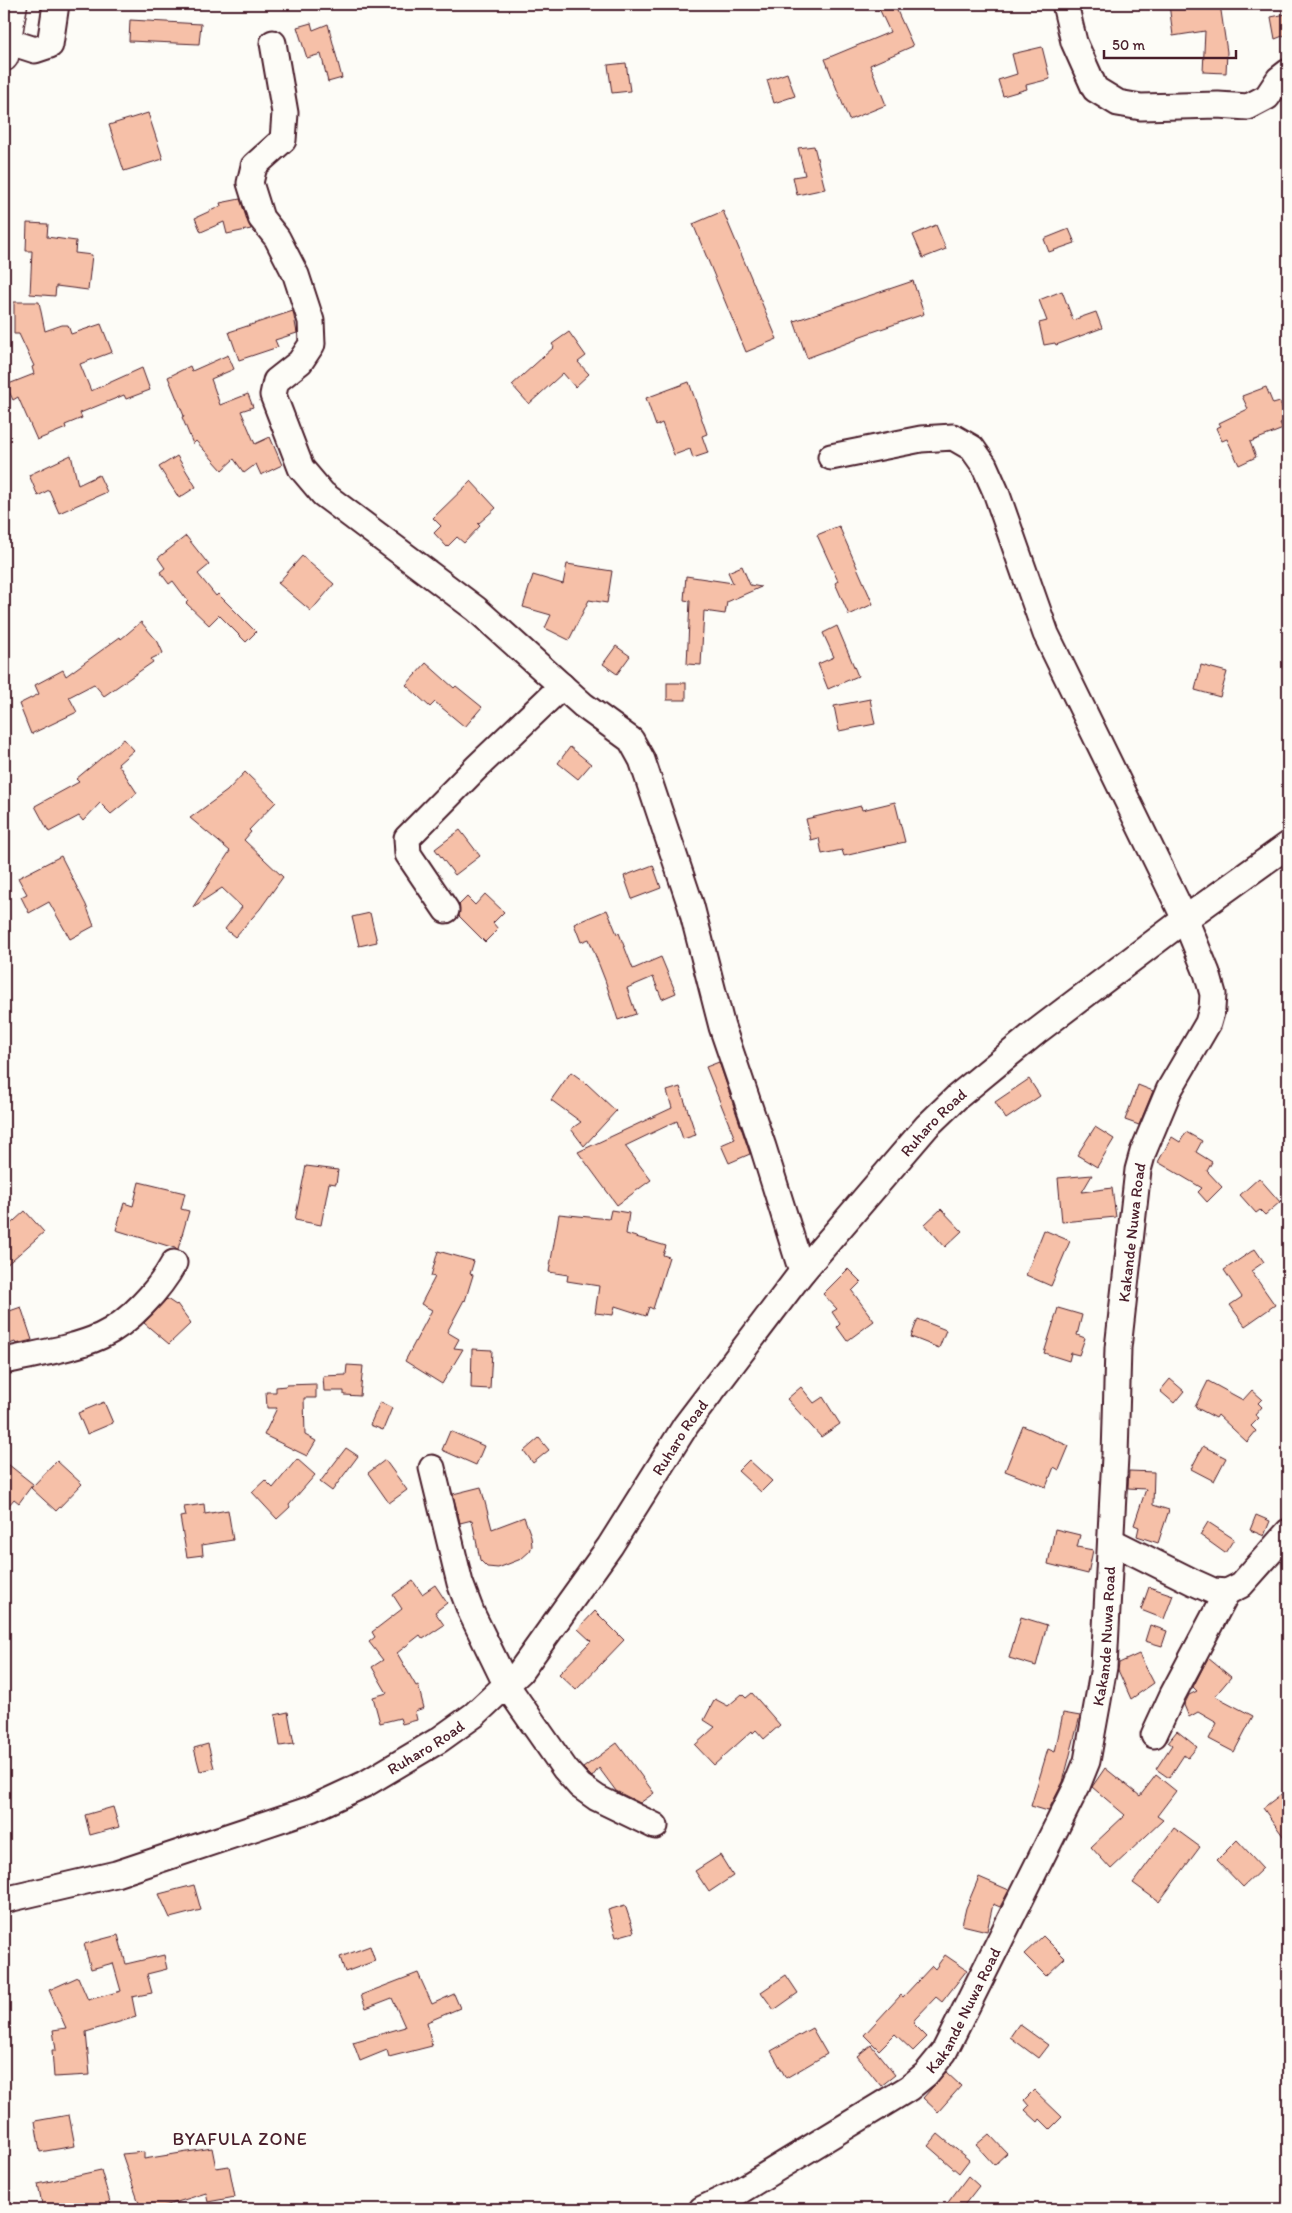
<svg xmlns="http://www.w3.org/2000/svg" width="1292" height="2213" font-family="Itim,sans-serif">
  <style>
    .building { fill: #f6c0a8; stroke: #4a1f2b }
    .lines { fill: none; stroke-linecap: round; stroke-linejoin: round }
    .minor-casing { stroke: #4a1f2b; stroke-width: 29 }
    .major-casing { stroke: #4a1f2b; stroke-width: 31 }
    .minor { stroke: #fdfcf7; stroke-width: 25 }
    .major { stroke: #fdfcf7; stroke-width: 28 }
    .labels { text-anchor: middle; stroke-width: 5; stroke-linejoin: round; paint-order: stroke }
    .street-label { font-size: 16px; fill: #4a1f2b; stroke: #fdfcf7 }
    .neighbourhood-label { font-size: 18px; letter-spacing: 1px; fill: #4a1f2b; stroke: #fdfcf7 }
  </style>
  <rect width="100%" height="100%" fill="#fdfcf7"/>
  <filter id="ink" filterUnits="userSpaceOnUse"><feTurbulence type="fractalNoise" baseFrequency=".02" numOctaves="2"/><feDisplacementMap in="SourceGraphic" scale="10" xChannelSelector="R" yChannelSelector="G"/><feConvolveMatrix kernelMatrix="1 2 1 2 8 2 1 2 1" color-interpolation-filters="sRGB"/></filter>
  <g filter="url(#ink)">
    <g class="building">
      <polygon points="877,4 894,4 913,46 870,65 886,105 849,120 825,59 890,32"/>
      <polygon points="1169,4 1220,4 1227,52 1226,73 1203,72 1205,31 1173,36"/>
      <polygon points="1286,14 1288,34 1275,39 1271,17"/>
      <polygon points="130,20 201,24 199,44 129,41"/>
      <polygon points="311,23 313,30 328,24 342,78 328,82 321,54 307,58 297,27"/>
      <polygon points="1042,47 1050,79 1026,85 1027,89 1003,96 998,80 1017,74 1012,54"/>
      <polygon points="626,63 630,91 612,93 608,65"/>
      <polygon points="787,73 795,96 774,103 767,80"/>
      <polygon points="148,113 163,159 124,171 109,125"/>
      <polygon points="814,146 825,189 797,195 793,177 805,175 798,148"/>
      <polygon points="240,199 251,229 227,234 224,222 201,232 195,218 221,206 220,203"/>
      <polygon points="723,211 777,339 746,352 693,224"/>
      <polygon points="27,223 48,224 47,237 76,241 75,253 92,255 88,290 56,286 55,296 30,294 32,251 26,251"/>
      <polygon points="936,225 946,249 923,258 913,235"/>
      <polygon points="1069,229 1075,243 1049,252 1044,239"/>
      <polygon points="913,281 924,314 858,337 858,339 807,358 794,321"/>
      <polygon points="1062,291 1073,320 1096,312 1102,328 1056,345 1055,343 1044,345 1039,323 1047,321 1039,300"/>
      <polygon points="14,302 39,302 45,331 62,325 68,325 71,334 101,324 112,352 80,364 91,391 142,368 150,390 126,399 124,395 80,413 82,418 65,425 66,428 37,440 18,397 13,400 6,385 34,374 32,367 34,366 19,334 14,334"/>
      <polygon points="293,311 297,333 275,340 278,347 239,360 229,332"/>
      <polygon points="569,332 586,356 578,362 589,374 575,387 563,373 529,404 512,385 554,347 552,344"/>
      <polygon points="228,355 234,369 211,379 220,405 248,394 253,407 241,411 255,444 270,437 282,465 261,475 256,464 244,473 234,459 222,470 196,441 193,444 182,417 184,416 168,377 190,366 192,371"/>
      <polygon points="689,382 707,434 702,436 708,453 693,458 690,449 674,455 662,423 656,426 646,398"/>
      <polygon points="1266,387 1273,404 1280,402 1287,421 1280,423 1283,429 1250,442 1256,457 1239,465 1227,439 1222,441 1216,428 1221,426 1219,423 1248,409 1242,396"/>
      <polygon points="71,455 78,485 99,475 107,492 59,513 49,490 38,496 29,475"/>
      <polygon points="177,456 196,487 179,498 159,467"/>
      <polygon points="471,481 496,508 478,524 480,526 464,543 457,537 447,547 434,533 441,526 433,518"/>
      <polygon points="839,526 873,604 849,615 835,583 838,581 817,535"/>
      <polygon points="186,536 209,565 198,574 216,596 218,594 256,632 246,642 219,615 209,625 186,603 188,601 173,581 169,584 160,572 165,568 158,558"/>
      <polygon points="302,556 334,584 311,611 278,583"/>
      <polygon points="567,564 612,571 607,603 589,600 569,640 545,628 551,615 523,607 533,575 563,584"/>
      <polygon points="742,566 750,585 761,587 727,602 725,614 704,611 701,665 687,664 690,601 684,600 686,576 733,583 728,572"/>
      <polygon points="141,622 158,642 163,653 151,659 153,662 104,696 94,684 69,697 77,712 31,734 19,704 39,694 35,685 63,670 66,676 120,637 121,639"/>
      <polygon points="837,626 858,676 828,689 818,664 834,657 823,633"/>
      <polygon points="616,646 630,656 617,674 603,664"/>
      <polygon points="426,663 454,688 456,686 482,707 465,727 435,702 430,707 406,685"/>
      <polygon points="1201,665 1227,672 1220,697 1195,690"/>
      <rect x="667" y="683" width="19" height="17"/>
      <polygon points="870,699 875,724 839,731 834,706"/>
      <polygon points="124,739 134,750 118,764 137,793 111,814 100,803 83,821 79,816 49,832 35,806 79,782 76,779"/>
      <polygon points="570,747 591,764 578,779 558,763"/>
      <polygon points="245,772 276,802 249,830 251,832 244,840 283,877 260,909 235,937 225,929 242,907 222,888 193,907 230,851 190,818 227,791"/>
      <polygon points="895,802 905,842 844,856 842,850 822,854 819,838 811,840 806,819 861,806 862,810"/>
      <polygon points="460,830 480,856 455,875 435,849"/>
      <polygon points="61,856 86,905 94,926 70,939 49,902 29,913 21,897 27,894 18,878"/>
      <polygon points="653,865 661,888 632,899 624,876"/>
      <polygon points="485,894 504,912 493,923 498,929 485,942 459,916 459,905 467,897 475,905"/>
      <polygon points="607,910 617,934 619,933 633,969 661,957 676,993 662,999 653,977 627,988 636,1014 618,1020 605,980 589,939 581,942 574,924"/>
      <polygon points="370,913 377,942 359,946 352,917"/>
      <polygon points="719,1062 750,1154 729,1163 721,1145 735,1139 706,1067"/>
      <polygon points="571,1072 586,1083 616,1111 584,1146 571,1129 581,1122 551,1100"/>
      <polygon points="1029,1079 1040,1096 1006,1119 995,1102"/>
      <polygon points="1138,1085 1153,1091 1139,1125 1125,1120"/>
      <polygon points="680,1087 696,1135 683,1139 677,1121 625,1146 651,1180 617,1205 578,1152 672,1108 667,1091"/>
      <polygon points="1095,1127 1114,1139 1097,1167 1077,1155"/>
      <polygon points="1186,1132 1202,1141 1196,1152 1212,1162 1207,1171 1222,1187 1207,1202 1198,1192 1202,1188 1158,1162 1172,1137 1180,1142"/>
      <polygon points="306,1166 338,1170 336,1184 329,1183 321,1225 295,1220"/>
      <polygon points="1092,1175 1082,1192 1112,1188 1116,1217 1062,1222 1058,1178"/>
      <polygon points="1259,1178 1280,1202 1265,1215 1260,1210 1256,1213 1240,1195"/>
      <polygon points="139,1182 185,1193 181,1209 189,1211 178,1249 116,1230 124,1203 133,1206"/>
      <polygon points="941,1209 962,1231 945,1247 925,1224"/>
      <polygon points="611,1210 629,1213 626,1234 666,1246 663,1255 669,1257 653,1309 649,1307 646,1316 615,1306 613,1315 595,1313 599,1286 567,1281 568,1275 549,1272 559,1214 609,1219"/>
      <polygon points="25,1211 44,1232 4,1267 4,1230"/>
      <polygon points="1044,1230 1070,1241 1051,1286 1026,1275"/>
      <polygon points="1255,1249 1264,1262 1251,1271 1275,1305 1245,1326 1230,1305 1242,1297 1224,1270"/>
      <polygon points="438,1251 474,1261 470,1274 473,1275 465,1301 464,1300 447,1332 459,1339 454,1348 463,1349 442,1384 405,1361 432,1310 421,1304 435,1277 431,1276"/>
      <polygon points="848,1269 861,1282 852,1291 874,1321 847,1341 837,1327 840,1324 832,1312 837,1309 823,1294"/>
      <polygon points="167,1299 176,1305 177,1304 191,1323 169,1344 144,1323"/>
      <polygon points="21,1307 32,1340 16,1344 15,1342 4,1346 4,1313"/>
      <polygon points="1058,1308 1082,1315 1077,1335 1085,1338 1079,1355 1071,1353 1069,1361 1044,1353"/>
      <polygon points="918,1319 946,1330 939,1348 911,1337"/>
      <polygon points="472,1349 492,1350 490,1389 471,1388"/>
      <polygon points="347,1365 363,1366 360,1396 344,1395 344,1391 324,1391 323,1376 346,1375"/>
      <polygon points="1170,1379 1184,1391 1174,1403 1160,1391"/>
      <polygon points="1208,1381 1243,1400 1252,1390 1262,1399 1258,1403 1262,1407 1255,1415 1259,1418 1251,1426 1256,1431 1247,1442 1218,1415 1216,1418 1195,1407"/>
      <polygon points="316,1384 316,1398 304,1398 305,1435 316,1441 307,1456 264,1435 277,1408 267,1408 266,1392 276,1392 276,1387 286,1386 286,1385"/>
      <polygon points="801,1387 814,1403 823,1397 840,1424 821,1437 787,1399"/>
      <polygon points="104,1402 113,1423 87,1434 78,1413"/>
      <polygon points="380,1402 392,1408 383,1430 370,1425"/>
      <polygon points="1023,1426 1069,1446 1059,1470 1054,1467 1046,1487 1005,1471"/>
      <polygon points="450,1431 484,1446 476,1465 442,1450"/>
      <polygon points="539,1438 549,1450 533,1463 524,1451"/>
      <polygon points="1203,1446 1226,1458 1214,1481 1191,1469"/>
      <polygon points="346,1448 358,1456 332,1491 320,1482"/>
      <polygon points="297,1459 315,1475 289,1505 290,1507 277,1519 252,1492 265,1480 273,1488"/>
      <polygon points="385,1460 407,1490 389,1503 368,1473"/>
      <polygon points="749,1460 772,1481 761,1492 738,1471"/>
      <polygon points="4,1461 33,1484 19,1503 14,1499 4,1511"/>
      <polygon points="57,1461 82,1484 56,1511 31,1488"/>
      <polygon points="1129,1471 1154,1472 1153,1505 1169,1510 1158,1543 1137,1536 1139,1527 1134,1525 1146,1489 1128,1488"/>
      <polygon points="481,1487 492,1529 524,1517 531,1536 532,1546 530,1551 521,1559 498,1568 487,1567 480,1560 472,1520 460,1523 453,1494"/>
      <polygon points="204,1504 205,1514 228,1510 233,1540 202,1545 203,1555 187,1557 180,1517 186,1516 184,1507"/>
      <polygon points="1256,1515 1270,1521 1264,1536 1250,1530"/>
      <polygon points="1208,1522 1234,1539 1225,1553 1200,1535"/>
      <polygon points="1055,1529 1080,1535 1077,1547 1093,1550 1088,1574 1048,1564"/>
      <polygon points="413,1581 422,1594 435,1585 447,1603 435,1612 444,1625 423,1639 420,1635 397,1653 416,1686 418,1685 424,1708 415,1711 417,1720 402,1724 400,1718 380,1723 373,1697 387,1693 372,1667 383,1660 369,1642 375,1637 372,1632 402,1609 393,1595"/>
      <polygon points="1149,1587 1173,1595 1164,1619 1141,1610"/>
      <polygon points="595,1611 624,1640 576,1690 559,1674 591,1641 578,1629"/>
      <polygon points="1021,1617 1047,1625 1036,1666 1009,1658"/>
      <polygon points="1150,1625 1167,1631 1162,1646 1145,1641"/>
      <polygon points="1139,1654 1154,1683 1131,1699 1118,1670 1119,1663"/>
      <polygon points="1208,1658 1231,1677 1215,1696 1253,1716 1234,1752 1209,1739 1217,1723 1198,1712 1189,1717 1184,1705 1189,1695 1197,1691 1193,1687"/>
      <polygon points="752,1693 780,1725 764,1739 756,1730 753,1733 752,1731 714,1765 695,1745 715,1727 704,1720 715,1699 728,1706 742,1694 746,1698"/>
      <polygon points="288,1712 294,1744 280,1746 275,1715"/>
      <polygon points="1063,1713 1080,1716 1063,1782 1048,1811 1031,1806 1048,1749 1055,1752"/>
      <polygon points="1177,1731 1197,1747 1188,1758 1184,1755 1169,1778 1156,1769 1172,1745 1168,1742"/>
      <polygon points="617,1743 654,1793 640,1803 616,1791 599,1768 592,1777 583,1768"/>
      <polygon points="208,1744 214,1768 200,1771 194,1748"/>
      <polygon points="1105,1768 1140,1796 1156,1775 1176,1791 1157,1816 1163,1820 1111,1869 1091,1847 1125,1815 1092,1787"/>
      <polygon points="1288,1789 1288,1843 1263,1808"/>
      <polygon points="113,1807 119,1827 90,1835 85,1815"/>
      <polygon points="1174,1828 1200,1847 1159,1902 1133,1883"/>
      <polygon points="1237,1840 1263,1868 1243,1887 1217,1860"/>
      <polygon points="720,1855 733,1876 709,1892 695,1871"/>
      <polygon points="979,1877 1009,1890 1000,1907 993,1904 987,1931 962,1925 966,1908"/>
      <polygon points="194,1885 201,1910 170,1918 159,1894"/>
      <polygon points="625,1905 634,1932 616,1937 608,1910"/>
      <polygon points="118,1935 126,1964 164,1955 167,1969 147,1974 152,1993 132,1997 136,2017 86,2032 90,2075 54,2077 52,2050 56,2050 53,2030 66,2028 49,1990 78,1977 88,2000 121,1991 113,1963 91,1969 84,1944"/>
      <polygon points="1043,1936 1065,1958 1046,1976 1024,1954"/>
      <polygon points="370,1946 375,1961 345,1972 340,1957"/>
      <polygon points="945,1955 967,1970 942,2002 936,1997 915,2019 913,2023 927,2037 913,2051 895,2034 879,2050 864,2035 901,1995 903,1997 932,1966 935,1969"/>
      <polygon points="418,1973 432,2004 454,1994 460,2008 427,2022 432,2046 389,2057 387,2050 360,2061 353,2042 405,2027 392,1998 366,2008 361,1995"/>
      <polygon points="786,1975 798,1993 774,2010 761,1992"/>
      <polygon points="1019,2024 1048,2045 1038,2058 1010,2037"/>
      <polygon points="812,2028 827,2054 786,2078 771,2051"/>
      <polygon points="871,2045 895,2075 881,2086 857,2056"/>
      <polygon points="946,2072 961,2086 938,2112 923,2098"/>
      <polygon points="1034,2090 1062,2117 1050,2129 1040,2119 1038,2122 1025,2110 1029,2106 1024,2100"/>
      <polygon points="69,2115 75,2146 40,2152 35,2121"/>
      <polygon points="938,2134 969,2160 959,2173 928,2146"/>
      <polygon points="989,2134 1007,2153 994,2165 976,2145"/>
      <polygon points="212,2148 216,2168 229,2166 235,2197 208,2202 206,2193 155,2209 141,2209 122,2154 144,2152 144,2159"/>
      <polygon points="101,2170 112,2209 43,2209 38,2184"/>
      <polygon points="968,2176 979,2186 961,2209 943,2209"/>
    </g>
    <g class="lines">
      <g class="minor-casing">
        <g id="minor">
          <polyline points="1065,4 1074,42 1095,89 1118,103 1141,107 1218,105 1248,107 1267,97 1279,79 1288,72"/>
          <polyline points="7,41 35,50 50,45 56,4"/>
          <polyline points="273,43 285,113 283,140 254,166 250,183 261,218 277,238 296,275 311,321 312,344 300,362 276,381 273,395 301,468 323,494 476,609 583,705 631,740 642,760 691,906 722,1027 763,1147 802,1272"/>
          <polyline points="446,910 408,854 407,838 478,766 562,686"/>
          <path d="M4,1361c31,-7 69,-12 97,-25 28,-13 59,-47 73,-73"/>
          <polyline points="432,1468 460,1583 471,1612 507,1686 565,1769 580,1786 597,1798 655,1826"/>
          <polyline points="1111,1541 1193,1582 1213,1591 1227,1592 1241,1585 1288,1532"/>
          <polyline points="1154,1735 1173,1694 1227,1592"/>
          <path id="s1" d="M4,1900l112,-26 195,-65 54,-25 74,-44 35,-25 46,-43 90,-126 76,-121 116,-153 125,-146 30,-29 79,-65 149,-113 103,-74"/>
          <path id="s2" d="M702,2209l36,-17 171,-104 17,-14 18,-22 133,-266 10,-25 17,-94 11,-211 3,-108 20,-178 5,-18 26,-62 39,-67 4,-14 1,-15 -6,-21 -22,-54 -139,-285 -50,-142 -12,-27 -12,-17 -19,-11 -32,2 -90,18"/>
        </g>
      </g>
      <g class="major-casing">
        <polyline id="major" points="4,57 13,4"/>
      </g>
      <use href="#minor" class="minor"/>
      <use href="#major" class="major"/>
    </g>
  </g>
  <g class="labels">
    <g class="street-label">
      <text dy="6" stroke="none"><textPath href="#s1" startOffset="1261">Ruharo Road</textPath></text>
      <text dy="6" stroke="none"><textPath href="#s2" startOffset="1146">Kakande Nuwa Road</textPath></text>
      <text dy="6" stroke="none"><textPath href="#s1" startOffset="856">Ruharo Road</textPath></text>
      <text dy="6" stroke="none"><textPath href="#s2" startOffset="741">Kakande Nuwa Road</textPath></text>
      <text dy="6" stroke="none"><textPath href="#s1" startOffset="451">Ruharo Road</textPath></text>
      <text dy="6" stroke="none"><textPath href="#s2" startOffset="336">Kakande Nuwa Road</textPath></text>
    </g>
    <g class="neighbourhood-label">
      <text x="240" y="2145">BYAFULA ZONE</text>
    </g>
  </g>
  <rect width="1292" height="2213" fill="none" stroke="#fdfcf7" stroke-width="20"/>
  <rect x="10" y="10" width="1272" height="2193" fill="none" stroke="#4a1f2b" stroke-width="2" filter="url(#ink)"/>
  <path d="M1104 50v8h132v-8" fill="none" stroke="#4a1f2b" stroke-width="2.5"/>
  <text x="1112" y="50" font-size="15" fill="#4a1f2b" stroke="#fdfcf7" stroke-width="4" paint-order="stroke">50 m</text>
</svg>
